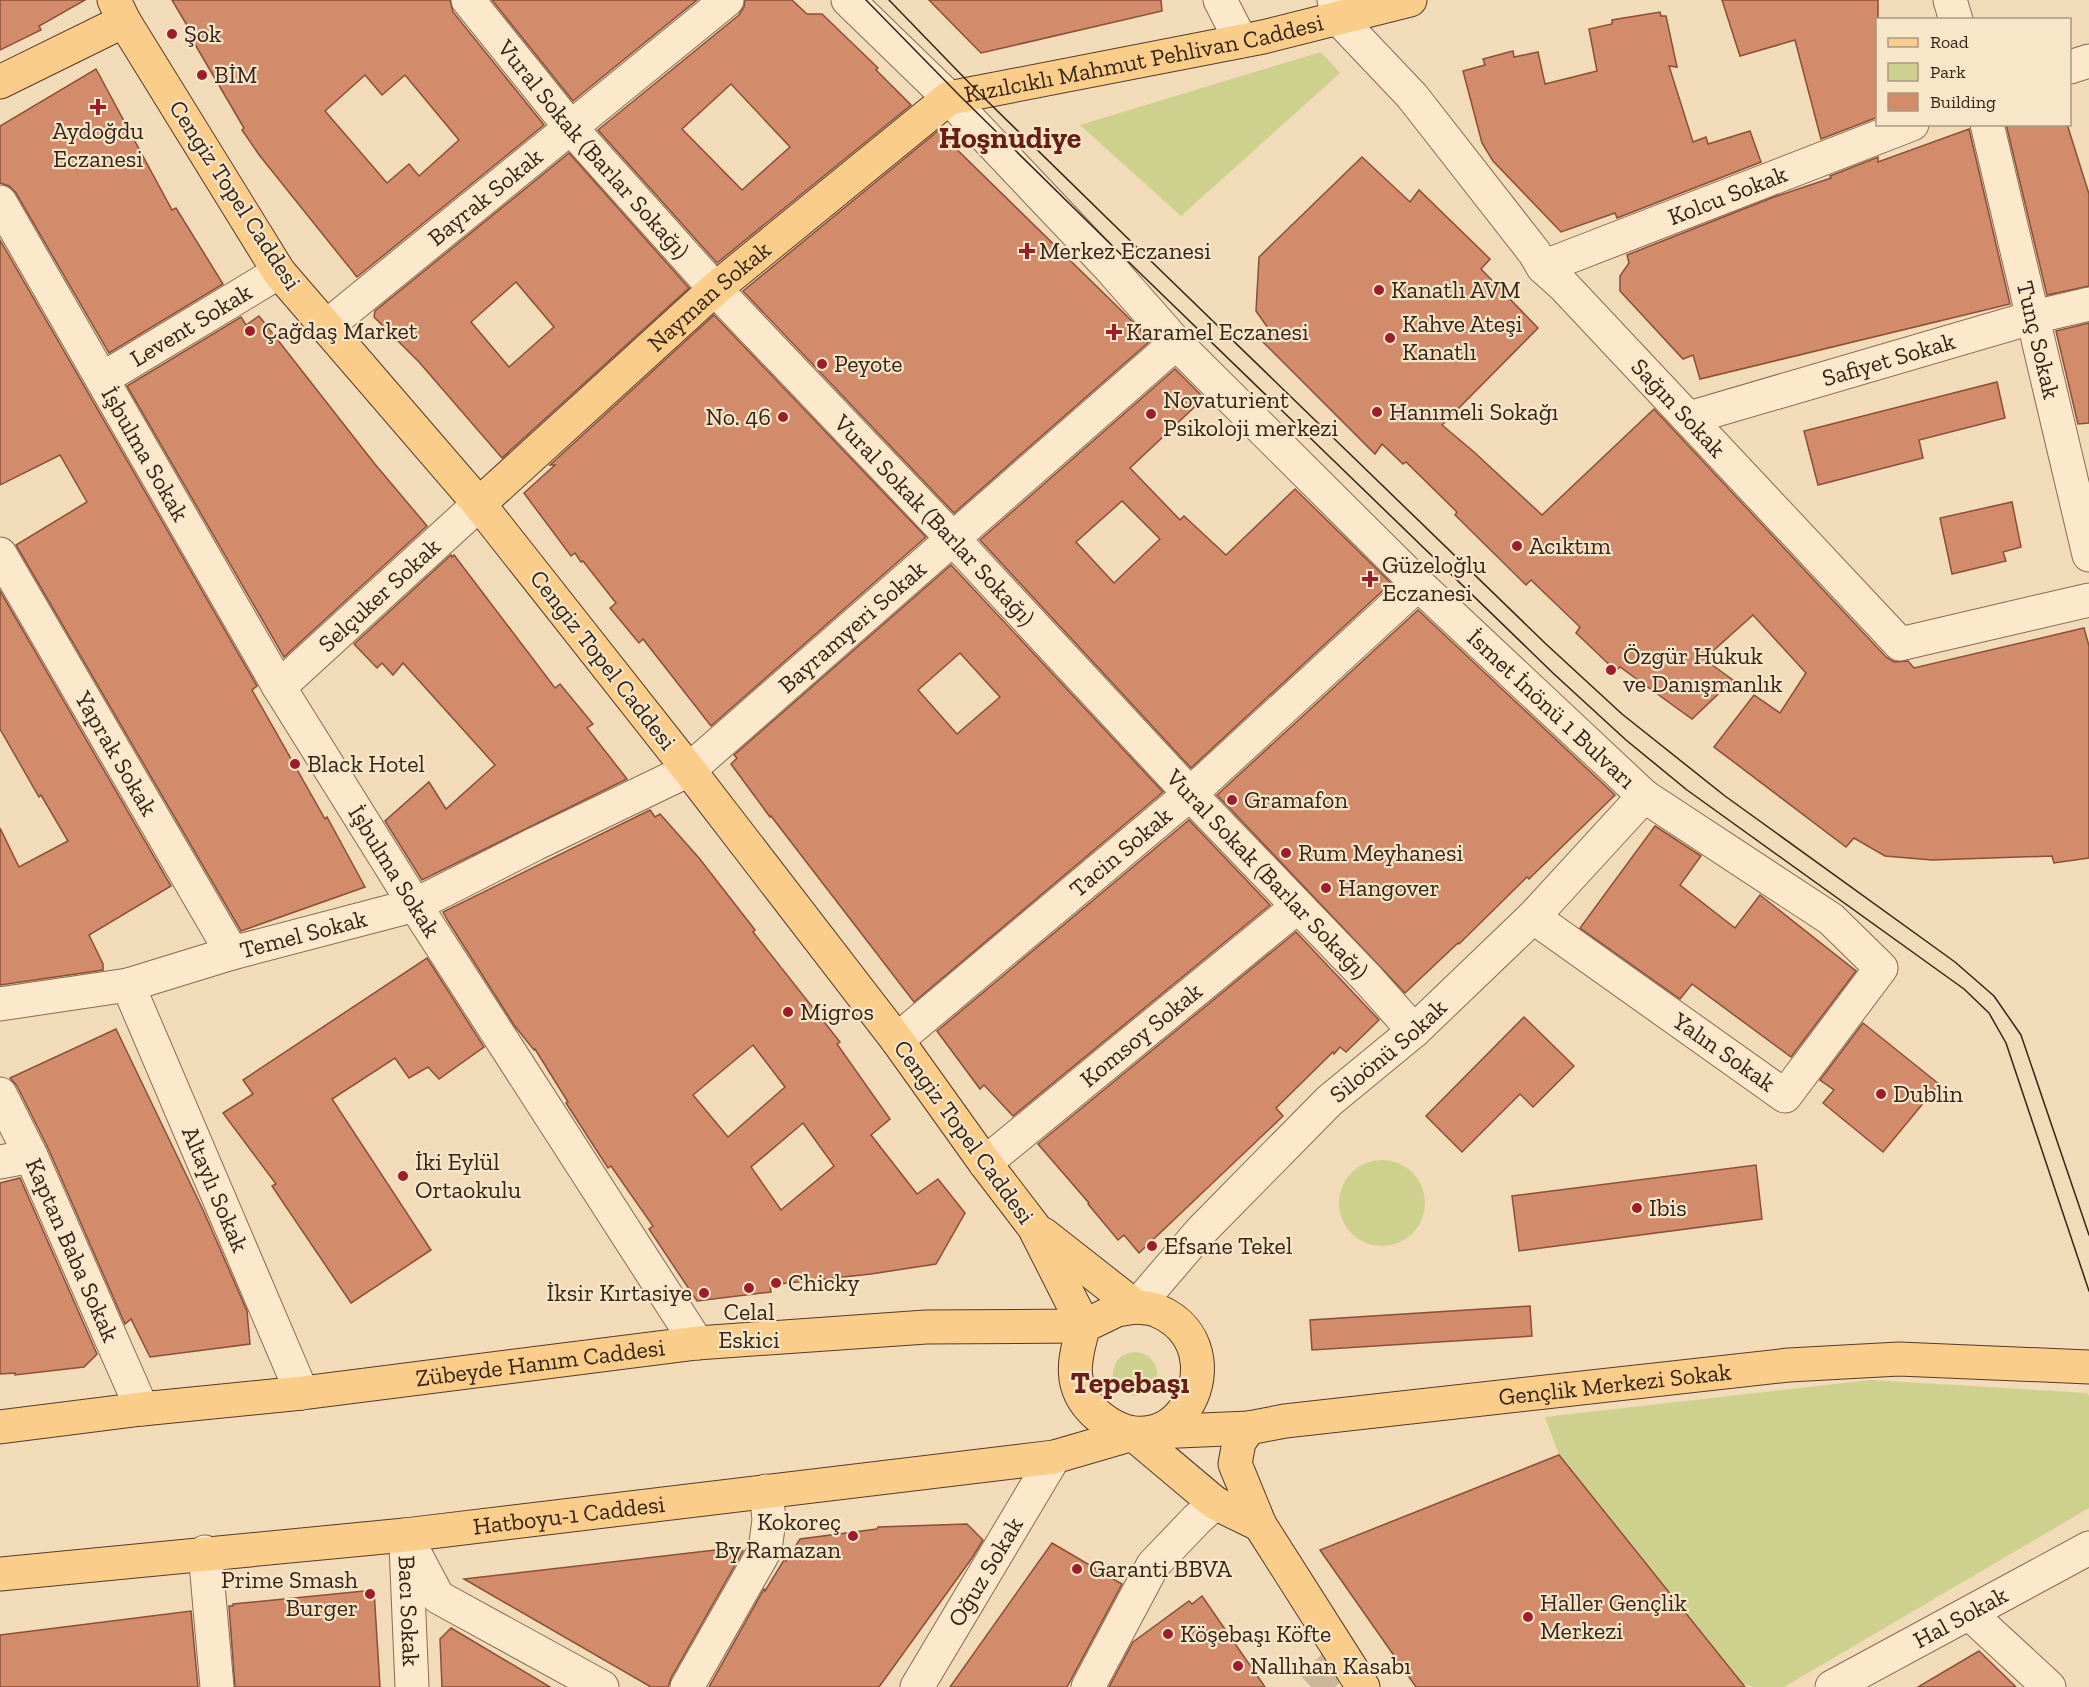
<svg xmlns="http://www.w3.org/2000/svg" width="2089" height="1687" font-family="'Zilla Slab',serif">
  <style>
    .green { fill: #ced08d }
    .building { fill: #d38c6b; stroke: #8a4f36; stroke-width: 1.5; fill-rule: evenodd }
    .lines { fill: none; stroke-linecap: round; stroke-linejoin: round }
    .minor-tunnel { stroke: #ccb699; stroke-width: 33; stroke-dasharray: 33 16; stroke-linecap: butt }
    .minor-casing { stroke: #896a52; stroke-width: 35 }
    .major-casing { stroke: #563928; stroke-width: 35 }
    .minor { stroke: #fce9cc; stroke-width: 33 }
    .major { stroke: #facd8b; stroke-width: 33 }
    .tram { stroke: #362419; stroke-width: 1.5 }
    .poi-dot { fill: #9d1d2b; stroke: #f8e6c9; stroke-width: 2 }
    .labels { text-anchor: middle; stroke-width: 4.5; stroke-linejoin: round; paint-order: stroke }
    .poi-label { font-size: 24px; fill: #362419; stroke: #f8e6c9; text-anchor: start }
    .street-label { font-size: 24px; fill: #362419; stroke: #f8e6c9 }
    .district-label { font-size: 30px; font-weight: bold; fill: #671e15; stroke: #f8e6c9 }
  </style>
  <rect width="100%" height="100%" fill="#f1dbb9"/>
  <g class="green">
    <polygon points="1321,52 1340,73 1181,216 1080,125"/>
    <circle cx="1382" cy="1203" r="43"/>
    <circle cx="1135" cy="1374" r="22"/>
    <polygon points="1870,1380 2087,1393 2089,1396 2089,1508 1784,1687 1753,1687 1743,1684 1559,1455 1545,1417"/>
  </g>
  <g class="building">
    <polygon points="0,0 85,0 39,26 41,30 0,50"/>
    <path d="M172,0h278l3,12 91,113 -187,152 -97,-121 -18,-26 2,-2 -58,-99 2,-2zM365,75l17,20 23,-20 54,65 -40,36 -10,-12 -22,19 -62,-72z"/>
    <polygon points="492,0 697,0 573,101"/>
    <path d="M745,0h47l15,14h15l56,54 -2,2 35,35 -194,158 -119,-133 141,-115 5,-8zM731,84l59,63 -48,43 -60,-61z"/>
    <polygon points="929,0 1161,0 1162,11 981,53"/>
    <polygon points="1722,0 1878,0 1878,117 1821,139 1795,40 1740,56"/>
    <polygon points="1660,12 1661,16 1666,16 1677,67 1669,66 1693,142 1706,137 1708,144 1750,131 1761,162 1617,218 1615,213 1561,232 1493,161 1482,143 1463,71 1485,65 1483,59 1513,51 1514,57 1538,52 1545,84 1597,71 1589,29 1612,24 1612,20"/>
    <polygon points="96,69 172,210 176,208 223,284 109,353 16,193 9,186 0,183 0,126"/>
    <polygon points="2006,124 2067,124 2089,194 2089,286 2047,295"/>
    <polygon points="1969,129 2010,304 1700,379 1693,355 1683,359 1620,291 1620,276 1629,263 1627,255 1774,197 1831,178 1830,176 1878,157 1878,162"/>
    <polygon points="938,131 1134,323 1150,341 954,513 743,291"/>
    <path d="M569,153l120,135 -187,170 -83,-96 -45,-45 1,-6zM516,282l38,45 -45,40 -38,-45z"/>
    <polygon points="1362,157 1410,202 1419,190 1490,259 1481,269 1538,328 1442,425 1474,452 1542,515 1654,409 1886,657 1894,662 1908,661 1914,668 2084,628 2089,646 2089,858 2054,863 2052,856 1932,860 1885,856 1854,838 1846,847 1714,747 1754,695 1780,713 1806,673 1753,615 1704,659 1733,680 1692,719 1620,667 1616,671 1576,633 1580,627 1531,580 1526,585 1455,515 1457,512 1406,462 1403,464 1382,444 1375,454 1258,337 1268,328 1256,311 1259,257"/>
    <polygon points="0,240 257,686 252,690 325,819 327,817 365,887 241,931 16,545 87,502 60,455 0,485"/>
    <polygon points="714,315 926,537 711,726 643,639 639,643 610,608 616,603 583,561 581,562 575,553 571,556 524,493 555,465 550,465"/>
    <polygon points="259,316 374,463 427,526 284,657 127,386 241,317 246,325"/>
    <polygon points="2089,323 2089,423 2078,424 2056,331"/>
    <path d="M1175,369l29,29 -74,70 50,52 4,-4 42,39 69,-66 96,94 -200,185 -211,-228zM1122,501l38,38 -46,44 -38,-41z"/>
    <polygon points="1997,382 2005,418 1919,440 1923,458 1818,485 1804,431"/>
    <polygon points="2012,502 2021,547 2003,552 2006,561 1952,574 1940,518"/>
    <polygon points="451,555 452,557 454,555 555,688 560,684 593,724 587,728 627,779 422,880 385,821 429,782 446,809 495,765 403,663 393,675 382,663 377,668 354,644"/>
    <path d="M951,565l212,227 -249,210 -143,-186 -1,1 -39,-53 6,-6 -3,-3zM960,653l40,44 -43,37 -39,-44z"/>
    <polygon points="0,591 171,886 89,935 103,964 103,970 0,985 0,828 19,867 68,841 41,795 39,797 0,729"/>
    <polygon points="1418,610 1615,795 1529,879 1527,877 1459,944 1458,943 1405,993 1217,795"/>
    <path d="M650,810l5,7 5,-3 39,44 56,72 -2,2 87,110 -3,2 53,75 -19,16 46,59 21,-15 27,34 -29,51 -65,10 -101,11 1,7 -74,9 -48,-72 4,-3 -42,-60 -3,2 -42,-65 2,-1 -33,-53 -1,1 -20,-25 -66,-104 -5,-9zM753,1045l32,42 -57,50 -35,-42zM803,1123l31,43 -53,44 -30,-43z"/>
    <polygon points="1189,820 1270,905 1013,1116 984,1085 980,1089 937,1031"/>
    <polygon points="1655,826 1701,856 1680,885 1735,928 1760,895 1856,971 1791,1057 1692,984 1680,999 1580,928"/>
    <polygon points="1296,932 1379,1020 1346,1052 1340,1047 1334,1054 1333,1052 1276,1108 1283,1116 1139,1253 1124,1235 1118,1240 1088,1204 1089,1203 1038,1144"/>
    <polygon points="427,958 484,1047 439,1079 428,1067 409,1078 395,1058 332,1099 431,1250 351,1303 272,1186 276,1184 223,1113 253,1094 243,1080"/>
    <polygon points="1524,1017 1574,1066 1533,1107 1520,1094 1462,1152 1426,1116"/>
    <polygon points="1863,1023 1939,1084 1883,1152 1823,1103 1834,1090 1820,1080"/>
    <polygon points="116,1029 204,1212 247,1311 250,1344 150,1357 131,1319 125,1324 48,1148 17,1086 10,1078"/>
    <polygon points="1756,1165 1762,1219 1519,1251 1512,1196"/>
    <polygon points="20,1178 97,1354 84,1367 15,1375 15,1373 0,1374 0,1183"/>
    <polygon points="1530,1306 1532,1336 1312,1350 1310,1320"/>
    <polygon points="1559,1455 1745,1687 1416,1687 1320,1550"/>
    <polygon points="967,1524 983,1540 972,1558 879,1687 709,1687 764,1589 765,1591 784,1560 786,1561 800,1539 877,1529 878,1527"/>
    <polygon points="1052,1543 1122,1584 1067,1687 950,1687"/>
    <polygon points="741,1547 743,1551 671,1678 668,1687 651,1687 464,1579"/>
    <polygon points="374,1590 380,1687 235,1687 229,1606 233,1606 233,1604"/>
    <polygon points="1202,1596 1265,1687 1109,1687 1133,1642 1189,1601 1192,1604"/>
    <polygon points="191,1611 198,1687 0,1687 0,1635"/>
    <polygon points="451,1628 550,1687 442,1687 440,1639"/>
    <polygon points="1979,1651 2016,1687 1918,1687"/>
  </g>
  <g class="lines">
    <polyline class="minor-tunnel" points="1311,1687 1343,1657"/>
    <g class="minor-casing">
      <g id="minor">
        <path id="s1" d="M468,0l103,128 144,161 239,251 236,254 177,184 47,53"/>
        <path id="s2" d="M848,0l101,98 161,170 66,75 242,241 226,212 187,123 50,49 -96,128 -252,-179"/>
        <polyline points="1220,0 1241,41"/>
        <path id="s3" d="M1334,0l4,18 74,78 122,156 9,15 21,19 336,358 189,-44"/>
        <polyline points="1950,0 1956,20"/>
        <polyline points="2070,67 2089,61"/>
        <path id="s4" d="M1987,124l102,431"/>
        <path id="s5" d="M0,202l279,485 136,218 282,438"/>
        <path id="s6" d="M1543,267l369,-143"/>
        <path id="s7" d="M327,326l400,-326"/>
        <path id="s8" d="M102,379l177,-107"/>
        <path id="s9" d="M1689,418l345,-101 55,-13"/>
        <path id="s10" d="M0,554l232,399"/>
        <path id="s11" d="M279,687l200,-183"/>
        <path id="s12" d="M128,985l174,408"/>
        <path id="s13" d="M0,1004l128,-19 104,-32 183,-48 120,-61 154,-74 487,-427"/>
        <path id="s14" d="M897,1040l293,-246 228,-210"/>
        <path id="s15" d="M0,1094l31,62 111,253"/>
        <polyline points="0,1162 31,1156"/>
        <path id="s16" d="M985,1163l312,-256"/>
        <path id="s17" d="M1136,1307l65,-76 128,-130 85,-70 119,-114 111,-121"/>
        <polyline points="405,1535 438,1597 602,1687"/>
        <path id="s18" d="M406,1545l6,142"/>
        <polyline points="205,1552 217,1687"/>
        <polyline points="1970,1614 2049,1687"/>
        <polyline points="687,1687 765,1550 769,1520 766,1491"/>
        <path id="s19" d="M917,1687l137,-230"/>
        <polyline points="1088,1687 1153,1565 1197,1519 1215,1503"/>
        <path id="s20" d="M1832,1687l257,-139"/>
      </g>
    </g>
    <g class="major-casing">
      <g id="major">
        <polyline points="0,82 124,21"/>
        <path id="s21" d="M479,504l236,-215 234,-191 314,-61 147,-37"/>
        <polyline points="1043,1234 1136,1307"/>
        <path d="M1136,1307c7,1 16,1 22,4 85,37 18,172 -62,103 -29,-26 -22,-55 -12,-88l33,-16z"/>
        <path id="s22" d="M0,1427l142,-18 160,-16 395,-50 229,-16 158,-1 -50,-99 -49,-64 -88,-123 -208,-270 -210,-266 -200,-232 -155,-251 -10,-21"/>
        <polyline points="1156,1432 1249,1428"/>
        <path id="s23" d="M0,1574l405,-39 649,-78 79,-23 82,69 45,22"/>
        <path id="s24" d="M1363,1687l-103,-162 -25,-61 4,-22 10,-14 36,-7 504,-56 110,-6 190,8"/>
      </g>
    </g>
    <use href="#minor" class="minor"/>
    <use href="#major" class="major"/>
    <g class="tram">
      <polyline points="866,0 960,96 1142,275 1554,674 1626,740 1687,790 1964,989 1989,1013 2006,1043 2089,1291"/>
      <polyline points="889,0 978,92 1154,264 1546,644 1622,714 1725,796 1955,962 1994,996 2021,1035 2089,1235"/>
    </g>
  </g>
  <g class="poi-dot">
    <circle cx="172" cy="34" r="6"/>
    <circle cx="202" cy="75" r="6"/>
    <path d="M95 98h6v6h6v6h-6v6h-6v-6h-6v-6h6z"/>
    <path d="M1024 242h6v6h6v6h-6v6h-6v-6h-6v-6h6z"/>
    <circle cx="1379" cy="290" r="6"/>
    <circle cx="250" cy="331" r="6"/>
    <path d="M1111 323h6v6h6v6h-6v6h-6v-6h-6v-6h6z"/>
    <circle cx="1390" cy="338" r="6"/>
    <circle cx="822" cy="364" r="6"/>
    <circle cx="1377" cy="412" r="6"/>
    <circle cx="1151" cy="414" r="6"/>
    <circle cx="783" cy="417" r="6"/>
    <circle cx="1517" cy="546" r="6"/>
    <path d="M1367 570h6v6h6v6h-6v6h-6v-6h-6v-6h6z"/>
    <circle cx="1611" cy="670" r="6"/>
    <circle cx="295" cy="764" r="6"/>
    <circle cx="1232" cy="800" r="6"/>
    <circle cx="1286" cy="853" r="6"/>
    <circle cx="1326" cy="888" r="6"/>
    <circle cx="788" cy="1012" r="6"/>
    <circle cx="1881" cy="1094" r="6"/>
    <circle cx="403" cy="1176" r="6"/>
    <circle cx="1637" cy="1208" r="6"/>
    <circle cx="1152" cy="1246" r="6"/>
    <circle cx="776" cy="1283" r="6"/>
    <circle cx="749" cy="1288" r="6"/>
    <circle cx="704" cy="1293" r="6"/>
    <circle cx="853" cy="1536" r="6"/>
    <circle cx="1077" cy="1569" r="6"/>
    <circle cx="370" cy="1594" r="6"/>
    <circle cx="1528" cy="1617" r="6"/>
    <circle cx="1168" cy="1634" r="6"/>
    <circle cx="1238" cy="1666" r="6"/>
  </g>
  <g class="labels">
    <g class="poi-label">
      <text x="184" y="42">Şok</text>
      <text x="214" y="83">BİM</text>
      <text x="98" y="139" text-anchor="middle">Aydoğdu<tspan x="98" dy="28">Eczanesi</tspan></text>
      <text x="1039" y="259">Merkez Eczanesi</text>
      <text x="1391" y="298">Kanatlı AVM</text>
      <text x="1402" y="332">Kahve Ateşi<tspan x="1402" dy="28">Kanatlı</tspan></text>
      <text x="262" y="339">Çağdaş Market</text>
      <text x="1126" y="340">Karamel Eczanesi</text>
      <text x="834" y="372">Peyote</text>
      <text x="1163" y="408">Novaturient<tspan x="1163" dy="28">Psikoloji merkezi</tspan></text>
      <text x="1389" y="420">Hanımeli Sokağı</text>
      <text x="771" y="425" text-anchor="end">No. 46</text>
      <text x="1529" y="554">Acıktım</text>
      <text x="1382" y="573">Güzeloğlu<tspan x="1382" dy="28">Eczanesi</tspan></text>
      <text x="1623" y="664">Özgür Hukuk<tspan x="1623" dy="28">ve Danışmanlık</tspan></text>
      <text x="307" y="772">Black Hotel</text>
      <text x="1244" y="808">Gramafon</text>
      <text x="1298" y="861">Rum Meyhanesi</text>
      <text x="1338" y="896">Hangover</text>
      <text x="800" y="1020">Migros</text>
      <text x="1893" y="1102">Dublin</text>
      <text x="415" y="1170">İki Eylül<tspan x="415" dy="28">Ortaokulu</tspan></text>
      <text x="1649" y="1216">Ibis</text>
      <text x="1164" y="1254">Efsane Tekel</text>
      <text x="788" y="1291">Chicky</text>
      <text x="692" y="1301" text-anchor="end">İksir Kırtasiye</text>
      <text x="749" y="1320" text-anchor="middle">Celal<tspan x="749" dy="28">Eskici</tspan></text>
      <text x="841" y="1530" text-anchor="end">Kokoreç<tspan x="841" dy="28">By Ramazan</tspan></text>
      <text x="1089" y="1577">Garanti BBVA</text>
      <text x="358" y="1588" text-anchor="end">Prime Smash<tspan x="358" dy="28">Burger</tspan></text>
      <text x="1540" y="1611">Haller Gençlik<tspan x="1540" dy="28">Merkezi</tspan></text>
      <text x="1180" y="1642">Köşebaşı Köfte</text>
      <text x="1250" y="1674">Nallıhan Kasabı</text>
    </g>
    <g class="street-label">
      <text dy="8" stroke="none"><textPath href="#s21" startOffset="820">Kızılcıklı Mahmut Pehlivan Caddesi</textPath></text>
      <text dy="8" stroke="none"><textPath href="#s1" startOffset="195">Vural Sokak (Barlar Sokağı)</textPath></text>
      <text transform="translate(235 195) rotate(57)" y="8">Cengiz Topel Caddesi</text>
      <text dy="8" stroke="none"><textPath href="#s6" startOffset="198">Kolcu Sokak</textPath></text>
      <text dy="8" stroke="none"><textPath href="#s7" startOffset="204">Bayrak Sokak</textPath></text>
      <text dy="8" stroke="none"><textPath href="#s21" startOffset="310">Nayman Sokak</textPath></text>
      <text dy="8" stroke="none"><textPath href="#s8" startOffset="104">Levent Sokak</textPath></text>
      <text dy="8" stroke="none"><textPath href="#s4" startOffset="222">Tunç Sokak</textPath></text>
      <text dy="8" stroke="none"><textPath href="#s9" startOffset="208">Safiyet Sokak</textPath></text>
      <text dy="8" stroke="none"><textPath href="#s3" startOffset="537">Sağın Sokak</textPath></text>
      <text dy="8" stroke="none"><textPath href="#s5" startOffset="291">İşbulma Sokak</textPath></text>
      <text dy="8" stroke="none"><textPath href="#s1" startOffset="699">Vural Sokak (Barlar Sokağı)</textPath></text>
      <text dy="8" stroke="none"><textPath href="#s11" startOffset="136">Selçuker Sokak</textPath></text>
      <text dy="8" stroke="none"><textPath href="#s13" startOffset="950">Bayramyeri Sokak</textPath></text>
      <text transform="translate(603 660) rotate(52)" y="8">Cengiz Topel Caddesi</text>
      <text dy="8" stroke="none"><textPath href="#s2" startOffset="999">İsmet İnönü 1 Bulvarı</textPath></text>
      <text dy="8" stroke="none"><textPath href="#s10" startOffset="231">Yaprak Sokak</textPath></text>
      <text dy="8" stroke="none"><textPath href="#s14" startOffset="292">Tacin Sokak</textPath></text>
      <text dy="8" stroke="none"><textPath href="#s5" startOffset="777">İşbulma Sokak</textPath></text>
      <text dy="8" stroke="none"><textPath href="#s1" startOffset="1185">Vural Sokak (Barlar Sokağı)</textPath></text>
      <text dy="8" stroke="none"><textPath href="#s13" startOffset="312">Temel Sokak</textPath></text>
      <text dy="8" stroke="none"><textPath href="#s16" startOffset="202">Komsoy Sokak</textPath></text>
      <text dy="8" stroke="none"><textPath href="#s17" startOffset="360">Siloönü Sokak</textPath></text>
      <text transform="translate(1724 1052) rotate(35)" y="8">Yalın Sokak</text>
      <text transform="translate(964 1132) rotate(54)" y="8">Cengiz Topel Caddesi</text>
      <text dy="8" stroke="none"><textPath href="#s12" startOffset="222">Altaylı Sokak</textPath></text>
      <text dy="8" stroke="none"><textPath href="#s15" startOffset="172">Kaptan Baba Sokak</textPath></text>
      <text dy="8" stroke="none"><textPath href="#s22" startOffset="544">Zübeyde Hanım Caddesi</textPath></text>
      <text dy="8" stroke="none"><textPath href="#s24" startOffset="666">Gençlik Merkezi Sokak</textPath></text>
      <text dy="8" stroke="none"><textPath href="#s23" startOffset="572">Hatboyu-1 Caddesi</textPath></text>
      <text dy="8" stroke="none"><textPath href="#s19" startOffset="134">Oğuz Sokak</textPath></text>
      <text dy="8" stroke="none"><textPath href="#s18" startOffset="66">Bacı Sokak</textPath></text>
      <text dy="8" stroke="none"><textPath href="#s20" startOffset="146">Hal Sokak</textPath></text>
    </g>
    <g class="district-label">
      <text x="1010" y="148">Hoşnudiye</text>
      <text x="1130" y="1393">Tepebaşı</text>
    </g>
  </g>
  <rect x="1876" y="18" width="195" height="108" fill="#f8e6c9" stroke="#aa9883" stroke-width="1.5"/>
  <rect x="1888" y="38" width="30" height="9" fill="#facd8b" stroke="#aa9883" stroke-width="1.5"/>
  <text x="1930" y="48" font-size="18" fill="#362419">Road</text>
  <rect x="1888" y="63" width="30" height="18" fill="#ced08d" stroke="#aa9883" stroke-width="1.5"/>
  <text x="1930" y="78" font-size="18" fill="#362419">Park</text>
  <rect x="1888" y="93" width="30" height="18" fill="#d38c6b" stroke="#aa9883" stroke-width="1.5"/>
  <text x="1930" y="108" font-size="18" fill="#362419">Building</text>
</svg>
